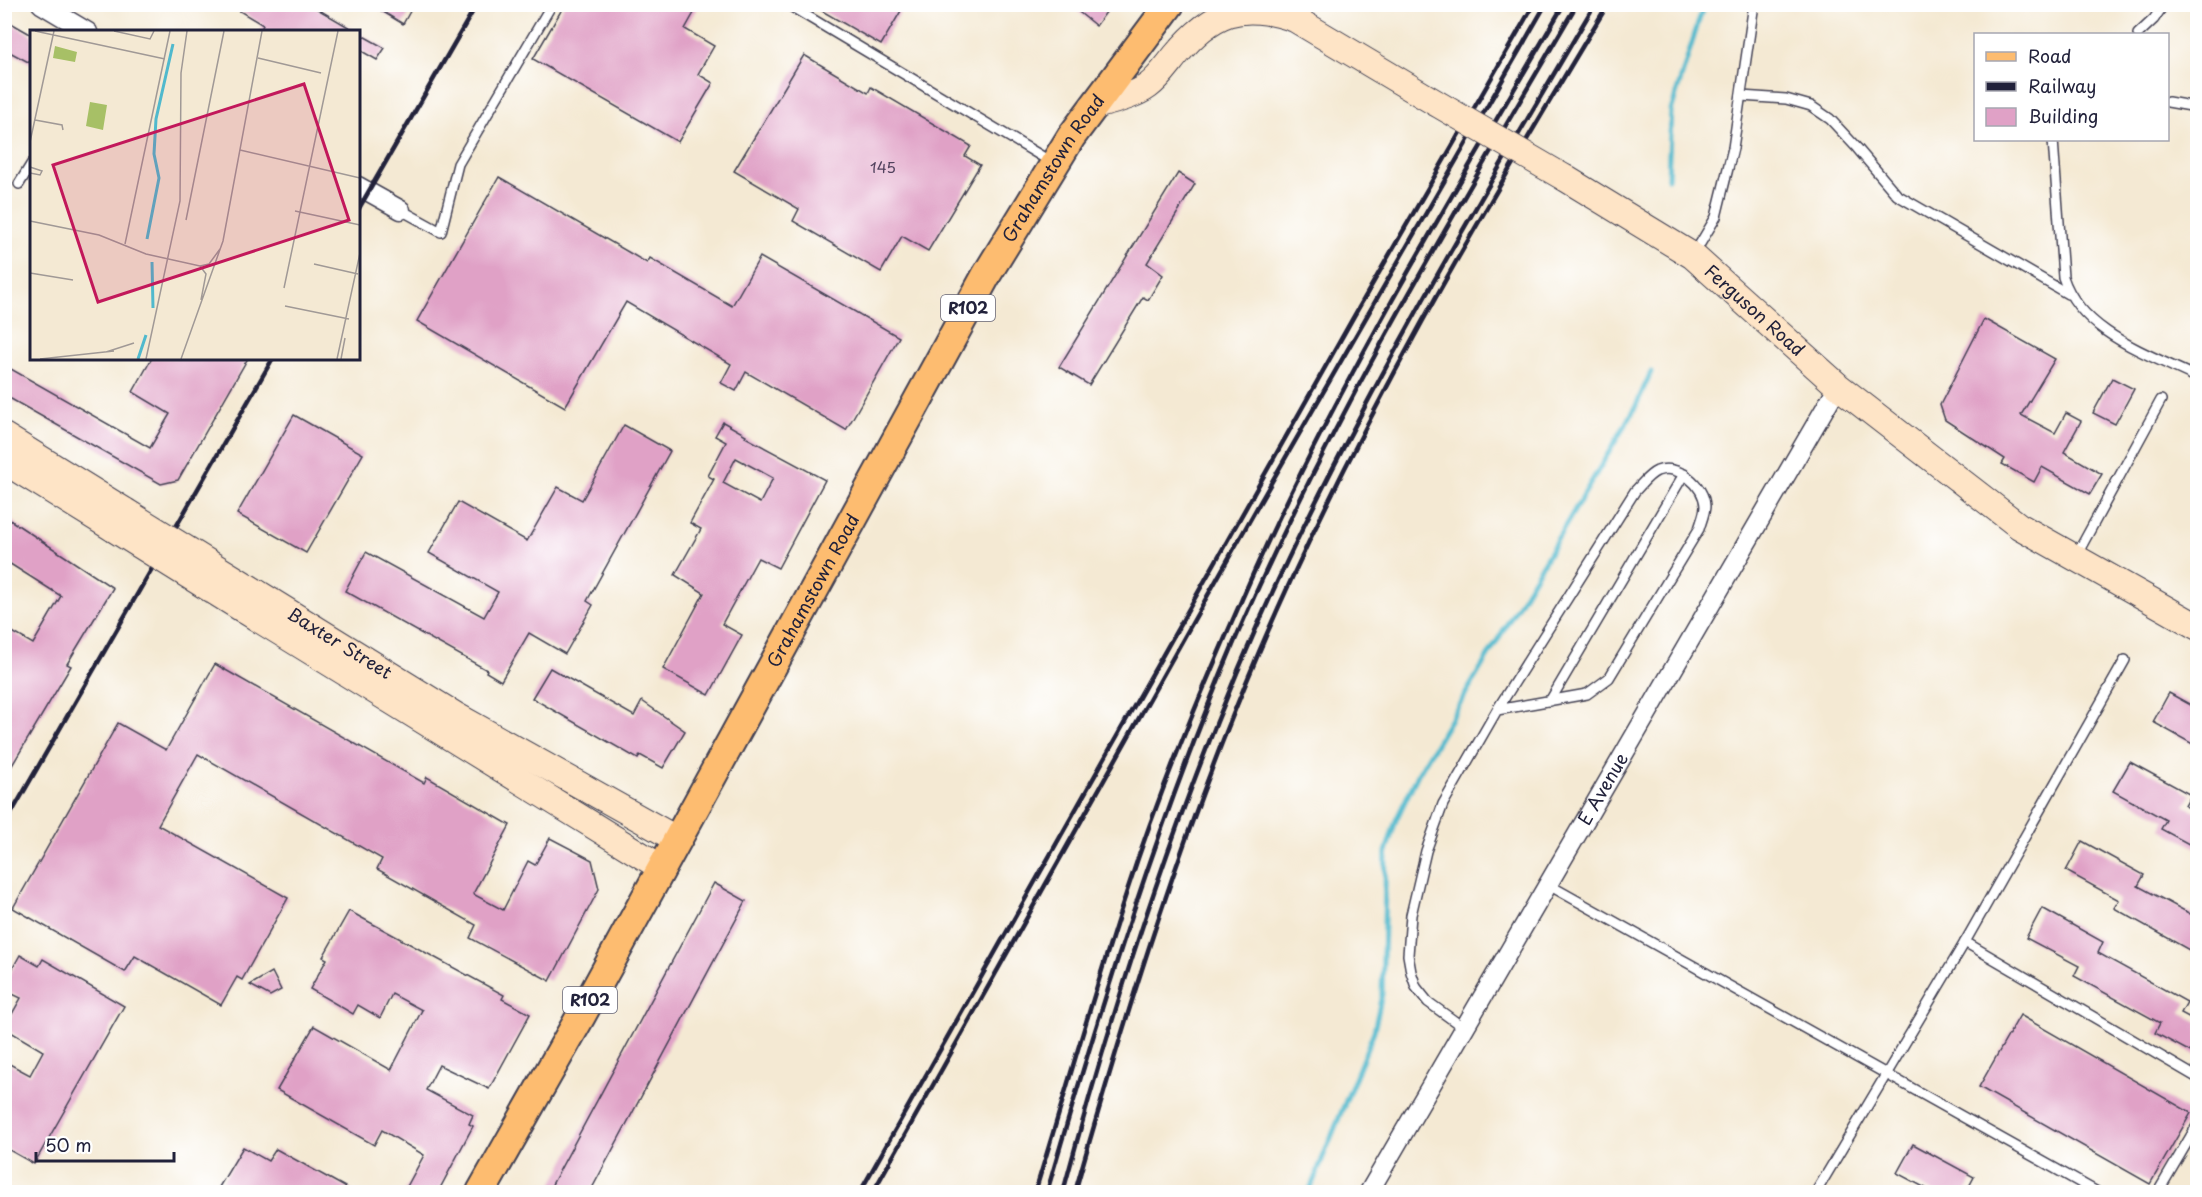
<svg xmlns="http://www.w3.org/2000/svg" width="2202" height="1197" font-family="'Playpen Sans',sans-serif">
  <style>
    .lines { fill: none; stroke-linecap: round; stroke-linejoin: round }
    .stream { stroke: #50b9cd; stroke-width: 5 }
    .building { fill: #e0a1c6; fill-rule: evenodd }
    .lane-casing { stroke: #424052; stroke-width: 12 }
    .street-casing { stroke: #424052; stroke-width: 21 }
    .secondary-casing { stroke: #424052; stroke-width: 28 }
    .primary-casing { stroke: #424052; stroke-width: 32 }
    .lane { stroke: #fff; stroke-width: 9 }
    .street { stroke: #fff; stroke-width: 18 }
    .secondary { stroke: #fee4c6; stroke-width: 26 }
    .primary { stroke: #fdbc70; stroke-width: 28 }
    .rail { stroke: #22223b; stroke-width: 4.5 }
    .secondary-bridge-casing { stroke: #424052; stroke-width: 28; stroke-linecap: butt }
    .secondary-bridge { stroke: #fee4c6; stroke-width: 26 }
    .labels { text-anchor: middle; stroke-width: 4.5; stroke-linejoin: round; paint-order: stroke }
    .number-label { font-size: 15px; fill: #52425e }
    .shield { fill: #fff; stroke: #646476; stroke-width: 1.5 }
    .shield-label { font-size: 16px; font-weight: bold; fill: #22223b }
    .street-label { font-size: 18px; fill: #22223b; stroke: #fff }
    .inset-river { fill: none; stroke: #50b9cd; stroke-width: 3 }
    .inset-road { fill: none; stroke: #a09996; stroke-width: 1.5 }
    .view { fill: #c2185b; fill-opacity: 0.15; stroke: #c2185b; stroke-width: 3 }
    .inset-edge { fill: none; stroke: #22223b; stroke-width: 3 }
  </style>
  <rect width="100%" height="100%" fill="#fff"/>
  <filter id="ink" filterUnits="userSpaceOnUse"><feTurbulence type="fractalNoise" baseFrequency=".0167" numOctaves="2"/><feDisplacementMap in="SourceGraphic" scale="12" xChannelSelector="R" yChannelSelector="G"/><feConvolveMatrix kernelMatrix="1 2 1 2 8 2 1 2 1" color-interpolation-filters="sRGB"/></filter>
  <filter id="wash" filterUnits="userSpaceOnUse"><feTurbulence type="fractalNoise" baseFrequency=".008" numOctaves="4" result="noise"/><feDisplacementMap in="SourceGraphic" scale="24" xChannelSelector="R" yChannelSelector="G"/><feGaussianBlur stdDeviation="1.35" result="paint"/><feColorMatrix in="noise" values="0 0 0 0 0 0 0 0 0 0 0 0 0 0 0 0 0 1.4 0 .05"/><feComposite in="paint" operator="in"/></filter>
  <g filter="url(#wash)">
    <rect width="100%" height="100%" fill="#f4e9d3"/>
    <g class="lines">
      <g class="stream">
        <polyline points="1668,178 1671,111 1704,4"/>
        <polyline points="1309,1192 1374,1031 1382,994 1386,852 1396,820 1418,774 1634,410 1651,372"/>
      </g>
    </g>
    <g id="blocks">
      <g class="building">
        <polygon points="228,4 309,4 357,32 260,32 263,25"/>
        <polygon points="370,4 414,4 403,24"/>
        <polygon points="565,4 699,4 685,29 714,46 698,74 713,83 678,142 533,59"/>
        <polygon points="810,4 905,4 881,45"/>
        <polygon points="1069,4 1112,4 1096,26"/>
        <polygon points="4,19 32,35 32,64 4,49"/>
        <polygon points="358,33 385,48 377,60 358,49"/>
        <polygon points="804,55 868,93 871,87 971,146 965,156 980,165 928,251 902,236 881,272 793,221 799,209 734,171"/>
        <polygon points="1178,173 1195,184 1147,263 1163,275 1148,300 1143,297 1089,385 1059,367"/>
        <polygon points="499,177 647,263 650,258 732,306 760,257 899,337 846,430 746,372 736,391 721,383 731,364 626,302 565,407 417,321"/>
        <polygon points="1984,319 2055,359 2021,415 2055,433 2066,413 2081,421 2064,452 2102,474 2090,494 2042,467 2034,482 2002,464 2005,459 1945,420 1940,405"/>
        <polygon points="152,358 248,358 178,480 161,484 4,395 4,365 150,448 170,414 133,392"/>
        <polygon points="2112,378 2134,389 2115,424 2093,413"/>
        <polygon points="294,415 363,454 306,553 237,514"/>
        <path d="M723,422l23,13 -1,2 80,43 -47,88 -20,-10 -36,66 20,11 -33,60 -46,-26 41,-76 -29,-18 26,-46 -11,-6 24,-44 -6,-3 18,-34 -11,-6zM736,458l37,20 -13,25 -37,-20z"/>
        <polygon points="624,425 670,451 587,601 593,605 565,654 529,633 501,681 486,672 487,670 345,591 366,552 484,617 498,592 429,553 458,502 527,541 558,487 582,500"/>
        <polygon points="4,516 113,588 67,664 71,666 4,779 4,627 33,644 61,596 4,560"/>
        <polygon points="215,664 424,783 427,777 510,825 473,894 503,910 528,861 535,865 550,838 592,860 599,889 550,981 470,938 476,925 377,869 382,859 198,754 158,825 288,898 242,980 237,977 221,1005 135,956 125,972 13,908 118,723 166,750"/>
        <polygon points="550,668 634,716 642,701 685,731 663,768 640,755 638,759 532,698"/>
        <polygon points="2169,693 2198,709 2198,747 2153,722"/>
        <polygon points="2130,762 2191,795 2185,806 2198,812 2198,849 2161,829 2166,820 2113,791"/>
        <polygon points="2082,841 2144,875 2138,886 2198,918 2198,955 2114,908 2119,900 2066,871"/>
        <polygon points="714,883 746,901 590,1192 548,1192"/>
        <polygon points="2042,908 2103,942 2098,953 2187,1002 2181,1013 2198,1022 2198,1056 2155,1033 2160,1023 2074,976 2079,966 2026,938"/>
        <polygon points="349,911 504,995 502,999 530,1014 489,1089 439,1065 426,1090 473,1115 469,1124 473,1126 438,1192 404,1192 424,1155 382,1130 374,1145 277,1090 314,1026 391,1070 422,1010 392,994 380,1018 358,1005 353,1014 310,989 327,959 323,957"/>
        <polygon points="20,955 39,966 43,959 124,1006 34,1164 4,1147 4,1061 30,1075 43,1051 4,1028 21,998 4,990 4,984"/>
        <polygon points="272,972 281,990 270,996 250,985"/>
        <polygon points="2020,1015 2191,1113 2150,1184 1979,1087"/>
        <polygon points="1913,1144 1974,1177 1966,1192 1933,1192 1897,1173"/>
        <polygon points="243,1147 268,1161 276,1149 354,1192 216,1192"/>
      </g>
    </g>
  </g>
  <g filter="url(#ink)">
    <use href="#blocks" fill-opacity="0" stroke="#424052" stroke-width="1.5"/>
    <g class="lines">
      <g class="lane-casing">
        <g id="lane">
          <polyline points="787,4 1053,163"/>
          <polyline points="2138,34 2154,19 2164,4"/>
          <polyline points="1741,96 1786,99 1811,106 1830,119 1857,148 1897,195 2068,294"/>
          <polyline points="2168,102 2191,106"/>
          <path d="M2053,140l10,137c18,56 86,77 135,101"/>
          <polyline points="19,184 32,163"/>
          <polyline points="401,210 441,232 458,164 552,4"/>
          <polyline points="1694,254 1716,217 1733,148 1754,4"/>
          <polyline points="2076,556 2161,400"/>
          <polyline points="1550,701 1684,474"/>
          <polyline points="1547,884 2097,1192"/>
          <polyline points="1965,942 2198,1078"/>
          <path d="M1464,1028l-36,-26 -12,-15 -5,-15 -3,-17 3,-40 15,-64 17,-47 54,-94 138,-219c7,-7 13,-16 22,-20 21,-8 47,14 48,35 0,7 -4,16 -6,23l-90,149 -22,16 -90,16"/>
          <polyline points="1816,1192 1965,942 2125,660"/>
          <polyline points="2158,1192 2198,1124"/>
        </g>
      </g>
      <g class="street-casing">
        <g id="street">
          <polyline points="41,4 88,32"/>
          <polyline points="358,186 401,210"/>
          <path id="s1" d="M1369,1192l469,-806"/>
        </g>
      </g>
      <g class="secondary-casing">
        <g id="secondary">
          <path d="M1092,107c19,-6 41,-10 56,-21 11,-8 19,-20 28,-31 36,-43 64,-55 119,-36l141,84"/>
          <path id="s2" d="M1565,178l128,78 145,130 181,140 179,101"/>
          <polyline points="4,436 125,511"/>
          <polyline points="4,461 114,529"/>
          <path id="s3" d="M256,592l199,123 223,125"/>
          <polyline points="244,610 662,868"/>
        </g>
      </g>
      <g class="primary-casing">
        <g id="primary">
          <path id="s4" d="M481,1192l101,-178 405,-740 84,-137 99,-133"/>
        </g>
      </g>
      <use href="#lane" class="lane"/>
      <use href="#street" class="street"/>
      <use href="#secondary" class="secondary"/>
      <use href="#primary" class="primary"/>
      <g class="rail">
        <polyline points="358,210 477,4"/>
        <polyline points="4,826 273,358"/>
        <polyline points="860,1192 1354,316 1534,4"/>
        <polyline points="873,1192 1259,504 1546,4"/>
        <path d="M1035,1192c31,-100 59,-201 92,-301 35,-108 80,-213 126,-317 88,-197 202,-383 311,-570"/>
        <path d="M1047,1192c54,-187 112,-373 188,-552 95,-221 220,-428 342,-636"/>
        <path d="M1063,1192c56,-208 124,-416 215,-612 93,-199 206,-387 317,-576"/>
        <path d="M1075,1192c52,-183 109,-365 184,-540 96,-225 222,-438 349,-648"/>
      </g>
      <g class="secondary-bridge-casing">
        <g id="secondary-bridge">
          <polyline points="1436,103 1565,178"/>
          <polyline points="125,511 256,592"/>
          <polyline points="114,529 244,610"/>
        </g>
      </g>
      <use href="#secondary-bridge" class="secondary-bridge"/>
    </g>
  </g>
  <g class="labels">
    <g class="number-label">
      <text x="883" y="173">145</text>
    </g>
    <g class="shield">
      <rect x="941" y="295" width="54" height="26" rx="4.5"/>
      <rect x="563" y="987" width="54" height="26" rx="4.5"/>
    </g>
    <g class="shield-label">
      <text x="968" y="314">R102</text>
      <text x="590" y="1006">R102</text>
    </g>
    <g class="street-label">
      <text dy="6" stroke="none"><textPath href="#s4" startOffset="1173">Grahamstown Road</textPath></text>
      <text dy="6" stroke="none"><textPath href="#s2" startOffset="232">Ferguson Road</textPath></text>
      <text dy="6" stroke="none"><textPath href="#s4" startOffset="687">Grahamstown Road</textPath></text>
      <text dy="6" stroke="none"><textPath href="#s3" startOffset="98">Baxter Street</textPath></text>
      <text dy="6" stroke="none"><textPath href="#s1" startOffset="466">E Avenue</textPath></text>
    </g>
  </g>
  <g transform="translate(30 30)">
    <rect width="330" height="330" fill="#f4e9d3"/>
    <path d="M25,16l22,6 -2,10 -22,-4zM60,72l17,3 -4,25 -17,-4z" fill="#a7c066"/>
    <path class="inset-river" d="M117,209l12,-61 -5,-24 2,-35 17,-75M122,232l1,46M108,329l8,-24"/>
    <path class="inset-road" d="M5,1l130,28M84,1l36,8 4,-8M228,28l63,15M5,90l27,5 1,5M0,112l24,-111M210,120l120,28M0,137l12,4 -2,4 -10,-2M265,181l65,14M156,190l38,-189M0,191l69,14 47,19 54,12 9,-2 11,-15M95,214l45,-213M284,234l44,10M170,236l6,8 -5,26M0,243l43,7M254,258l54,-257M255,276l64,13M76,322l28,-9M10,329l74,-8M116,329l34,-158 1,-128 6,-42M151,329l42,-118 39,-210M307,329l23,-106M311,329l4,-21"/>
    <path class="view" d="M274,54l45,136 -251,82 -45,-137z"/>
    <rect width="330" height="330" class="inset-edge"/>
  </g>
  <rect width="2202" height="1197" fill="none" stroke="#fff" stroke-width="24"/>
  <rect x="1974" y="33" width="195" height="108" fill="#ffffff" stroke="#a7a7b1" stroke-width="1.5"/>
  <rect x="1986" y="52" width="30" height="9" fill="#fdbc70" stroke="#a7a7b1" stroke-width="1.5"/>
  <text x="2028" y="63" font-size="18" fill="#22223b">Road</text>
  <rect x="1986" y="82" width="30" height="9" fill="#22223b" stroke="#a7a7b1" stroke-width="1.5"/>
  <text x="2028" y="93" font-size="18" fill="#22223b">Railway</text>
  <rect x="1986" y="108" width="30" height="18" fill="#e0a1c6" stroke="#a7a7b1" stroke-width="1.5"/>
  <text x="2028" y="123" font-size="18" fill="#22223b">Building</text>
  <path d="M36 1152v9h138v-9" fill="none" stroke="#22223b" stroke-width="3"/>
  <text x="45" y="1152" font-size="18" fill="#22223b" stroke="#ffffff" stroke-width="4.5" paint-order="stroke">50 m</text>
</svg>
